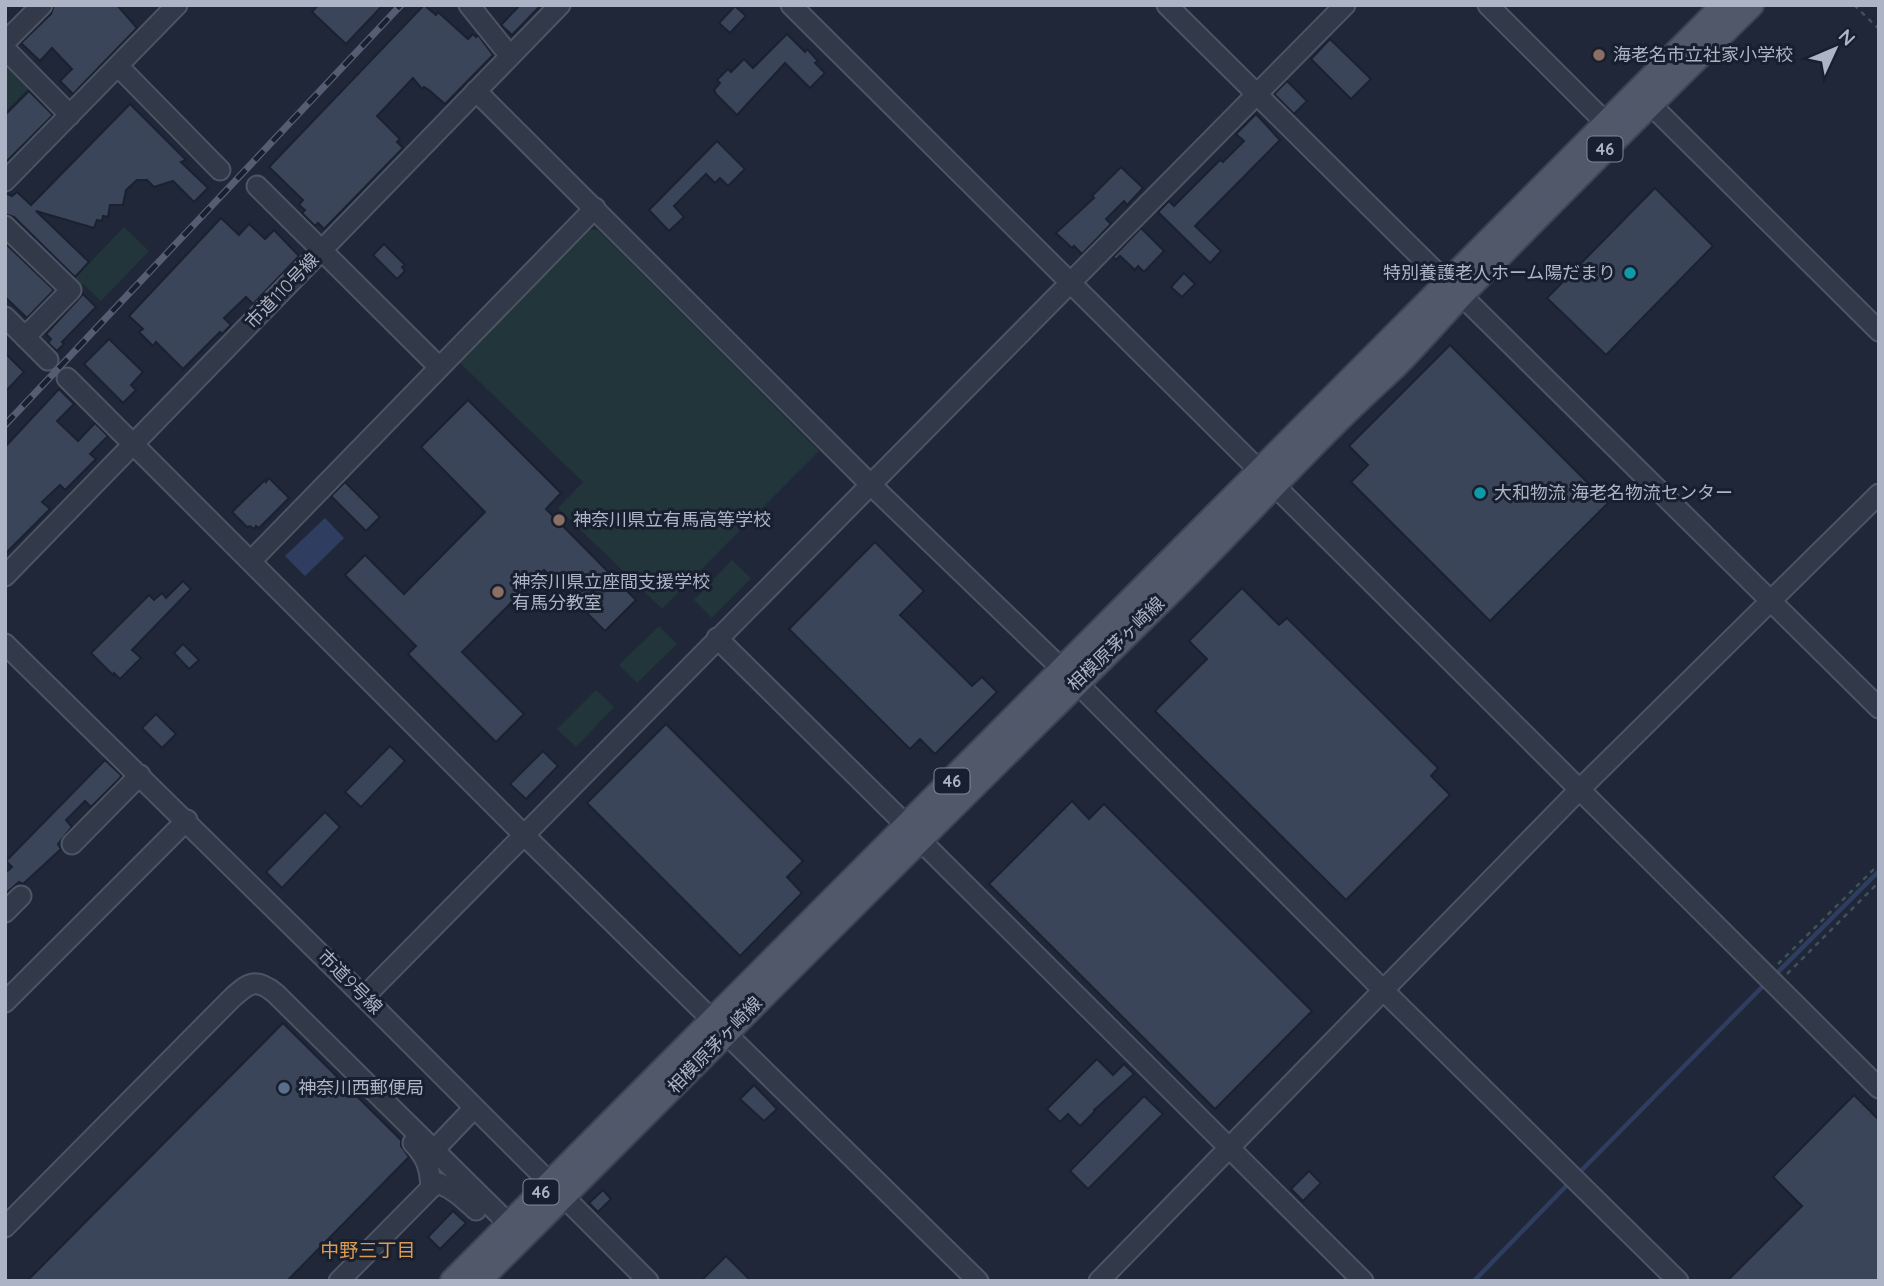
<svg xmlns="http://www.w3.org/2000/svg" width="1884" height="1286" font-family="Quicksand,'Noto Sans JP',sans-serif">
  <style>
    .green { fill: #21353a }
    .water { fill: #2f3e60 }
    .lines { fill: none; stroke-linecap: round; stroke-linejoin: round }
    .stream { stroke: #2f3e60; stroke-width: 4.5 }
    .building { fill: #3a4559; stroke: #1a2130; stroke-width: 2 }
    .minor-casing { stroke: #4d5464; stroke-width: 23 }
    .major-casing { stroke: #3c4353; stroke-width: 28 }
    .path { stroke: #3e5258; stroke-width: 2.5; stroke-dasharray: 5 5; stroke-linecap: butt }
    .minor { stroke: #323a4a; stroke-width: 19 }
    .major { stroke: #50586a; stroke-width: 24 }
    .rail-casing { stroke: #545d71; stroke-width: 7 }
    .rail { stroke: #181f2e; stroke-width: 4.5; stroke-dasharray: 13; stroke-linecap: butt }
    .education-dot { fill: #8d6e63; stroke: #181f2e; stroke-width: 2.5 }
    .culture-dot { fill: #0f9aa8; stroke: #181f2e; stroke-width: 2.5 }
    .service-dot { fill: #5c6f8a; stroke: #181f2e; stroke-width: 2.5 }
    .labels { text-anchor: middle; stroke-width: 6; stroke-linejoin: round; paint-order: stroke }
    .shield { fill: #181f2e; stroke: #808798; stroke-width: 2 }
    .shield-label { font-size: 16px; font-weight: bold; fill: #acb4c6 }
    .poi-label { font-size: 18px; fill: #acb4c6; stroke: #181f2e; text-anchor: start }
    .street-label { font-size: 18px; fill: #acb4c6; stroke: #181f2e }
    .neighbourhood-label { font-size: 19px; fill: #db9c52; stroke: #181f2e }
  </style>
  <rect width="100%" height="100%" fill="#1f2739"/>
  <g class="green">
    <polygon points="5,66 10,66 30,87 5,112"/>
    <polygon points="124,227 149,251 101,301 83,284 79,288 70,279 75,278"/>
    <polygon points="590,229 598,230 819,451 662,609 558,508 583,482 460,363"/>
    <polygon points="732,560 751,578 712,618 694,600"/>
    <polygon points="659,626 677,644 637,683 619,665"/>
    <polygon points="596,690 614,707 576,747 557,729"/>
  </g>
  <polygon class="water" points="325,518 344,538 305,576 285,556"/>
  <g class="lines">
    <g class="stream">
      <polyline points="1773,977 1879,871"/>
      <polyline points="1578,1174 1766,983"/>
      <polyline points="1474,1281 1570,1182"/>
    </g>
  </g>
  <g class="building">
    <polygon points="54,5 117,5 137,28 73,94 60,81 72,69 52,48 40,61 21,43 51,14"/>
    <polygon points="318,5 383,5 346,44 312,12"/>
    <polygon points="424,5 436,15 438,12 468,39 473,34 476,37 478,35 493,55 445,104 429,90 424,87 422,89 413,78 377,116 400,139 397,142 403,148 324,229 318,223 315,226 302,213 305,210 299,205 303,200 269,167"/>
    <polygon points="520,5 541,5 512,35 501,25"/>
    <polygon points="735,6 746,16 730,33 719,23"/>
    <polygon points="787,34 805,52 807,49 818,61 815,63 825,73 810,88 785,63 737,115 716,94 714,90 720,83 717,80 728,69 731,72 744,59 753,68"/>
    <polygon points="1330,39 1371,79 1351,99 1311,59"/>
    <polygon points="1287,81 1307,101 1294,114 1274,94"/>
    <polygon points="29,91 53,115 5,163 5,115"/>
    <polygon points="130,104 186,160 181,162 208,188 194,202 173,181 154,187 147,180 137,180 126,190 123,205 110,205 108,217 103,216 102,221 97,220 94,228 36,211 89,262 75,277 14,217 5,214 5,193 12,196 17,192 31,205"/>
    <polygon points="1256,114 1280,140 1195,226 1221,251 1210,263 1158,212 1169,201 1174,206 1220,160 1223,162 1244,141 1236,134"/>
    <polygon points="717,141 745,169 728,186 720,178 715,183 706,174 674,206 684,217 669,231 649,210"/>
    <polygon points="1121,167 1143,188 1127,205 1124,201 1106,219 1111,224 1082,254 1074,246 1072,248 1056,233 1094,198 1092,196"/>
    <polygon points="1655,188 1713,246 1606,355 1547,298"/>
    <polygon points="221,218 239,235 249,224 265,239 274,230 299,256 253,304 246,297 224,318 231,325 222,334 220,332 183,369 156,342 153,346 139,332 143,329 129,316"/>
    <polygon points="1141,228 1164,251 1144,272 1138,266 1135,270 1120,256 1116,260 1113,257"/>
    <polygon points="5,243 54,290 27,318 5,297"/>
    <polygon points="384,244 405,265 402,267 405,271 397,279 373,255"/>
    <polygon points="1184,273 1195,284 1182,297 1171,287"/>
    <polygon points="83,294 96,307 62,342 64,344 57,351 48,343 51,339 46,334"/>
    <polygon points="109,339 143,372 131,385 136,390 123,403 84,364"/>
    <polygon points="1450,345 1608,503 1490,621 1351,482 1368,465 1349,446"/>
    <polygon points="5,353 24,372 5,392"/>
    <polygon points="59,389 74,404 57,421 78,441 95,423 108,436 90,454 96,459 65,490 60,485 42,502 50,509 5,554 5,447"/>
    <polygon points="468,400 561,493 546,509 636,600 605,631 544,570 462,652 524,714 496,742 408,654 416,646 345,575 365,555 404,594 485,512 421,447"/>
    <polygon points="269,478 289,498 259,528 256,526 254,529 250,526 247,527 232,512 265,480 266,482"/>
    <polygon points="345,482 380,517 366,531 331,496"/>
    <polygon points="875,542 924,591 900,615 972,686 982,677 997,692 935,754 920,739 910,749 789,629"/>
    <polygon points="183,581 191,589 132,650 141,658 120,679 114,673 113,675 91,653 149,595 154,600 162,593 166,598"/>
    <polygon points="1242,588 1279,625 1287,618 1438,768 1431,776 1450,795 1346,900 1155,711 1207,659 1189,641"/>
    <polygon points="183,644 199,660 189,669 174,653"/>
    <polygon points="156,714 176,734 162,748 142,728"/>
    <polygon points="666,724 803,861 787,877 802,893 740,956 587,803"/>
    <polygon points="390,746 405,761 361,807 345,792"/>
    <polygon points="543,751 558,766 526,799 510,784"/>
    <polygon points="105,760 121,775 120,778 91,807 85,801 66,820 72,827 58,844 61,849 23,884 19,882 5,894 5,873 12,867 6,861"/>
    <polygon points="1072,801 1089,819 1104,804 1312,1011 1215,1109 989,884"/>
    <polygon points="325,812 340,827 282,888 266,872"/>
    <polygon points="283,1023 401,1140 401,1146 409,1157 287,1281 27,1281"/>
    <polygon points="1097,1059 1113,1075 1124,1064 1134,1074 1094,1110 1095,1111 1080,1126 1068,1114 1060,1122 1047,1109"/>
    <polygon points="754,1085 777,1109 764,1121 740,1099"/>
    <polygon points="1854,1095 1879,1120 1879,1281 1727,1281 1802,1206 1773,1177"/>
    <polygon points="1144,1096 1163,1114 1088,1189 1070,1171"/>
    <polygon points="1309,1171 1321,1183 1303,1201 1291,1189"/>
    <polygon points="603,1190 611,1199 598,1212 589,1203"/>
    <polygon points="453,1211 466,1223 440,1249 428,1237"/>
    <polygon points="726,1256 751,1281 701,1281"/>
  </g>
  <g class="lines">
    <g class="minor-casing">
      <g id="minor">
        <polyline points="469,5 510,56"/>
        <path d="M791,5c365,359 724,723 1088,1083"/>
        <polyline points="1167,5 1447,283"/>
        <polyline points="1488,5 1606,123"/>
        <polyline points="5,42 42,5"/>
        <polyline points="5,49 70,115"/>
        <polyline points="118,66 220,170"/>
        <polyline points="476,91 870,484 1063,670"/>
        <polyline points="1650,104 1879,331"/>
        <polyline points="5,181 177,5"/>
        <polyline points="257,186 439,367"/>
        <polyline points="5,226 71,290 25,337"/>
        <polyline points="1461,295 1879,708"/>
        <polyline points="5,317 48,360"/>
        <polyline points="67,378 525,836 978,1281"/>
        <polyline points="251,561 595,208"/>
        <polyline points="5,576 560,5"/>
        <polyline points="717,638 907,826"/>
        <polyline points="5,644 364,997 648,1281"/>
        <polyline points="1076,682 1383,990 1678,1281"/>
        <polyline points="919,839 1363,1281"/>
        <polyline points="72,844 140,775"/>
        <polyline points="5,912 21,896"/>
        <polyline points="364,997 1345,5"/>
        <polyline points="5,1002 187,820"/>
        <path d="M413,1143c14,14 17,26 18,45"/>
        <polyline points="434,1150 474,1108"/>
        <path d="M5,1227l226,-228c17,-16 25,-22 45,-5l233,230"/>
        <path d="M339,1281l92,-93 7,-5c16,6 26,16 38,27"/>
        <polyline points="1099,1281 1578,791 1879,494"/>
      </g>
    </g>
    <g class="major-casing">
      <g id="major">
        <polyline points="453,1281 1724,5"/>
        <path d="M478,1281c229,-228 456,-458 687,-684 60,-59 117,-122 177,-181 17,-17 35,-33 53,-50 23,-23 45,-49 68,-73 94,-97 191,-193 288,-288"/>
      </g>
    </g>
    <g class="path">
      <polyline points="1854,5 1879,29"/>
      <polyline points="1778,964 1879,864"/>
      <polyline points="1787,974 1879,882"/>
    </g>
    <use href="#minor" class="minor"/>
    <use href="#major" class="major"/>
    <g class="rail-casing">
      <polyline id="rail" points="5,425 401,5"/>
    </g>
    <use href="#rail" class="rail"/>
  </g>
  <g class="education-dot">
    <circle cx="1599" cy="55" r="7"/>
    <circle cx="559" cy="520" r="7"/>
    <circle cx="498" cy="592" r="7"/>
  </g>
  <g class="culture-dot">
    <circle cx="1630" cy="273" r="7"/>
    <circle cx="1480" cy="493" r="7"/>
  </g>
  <circle class="service-dot" cx="284" cy="1088" r="7"/>
  <g class="labels">
    <g class="shield">
      <rect x="1587.5" y="136.5" width="35" height="25" rx="5"/>
      <rect x="934.5" y="768.5" width="35" height="25" rx="5"/>
      <rect x="523.5" y="1179.5" width="35" height="25" rx="5"/>
    </g>
    <g class="shield-label">
      <text x="1605" y="155">46</text>
      <text x="952" y="787">46</text>
      <text x="541" y="1198">46</text>
    </g>
    <g class="poi-label">
      <text x="1613" y="61">海老名市立社家小学校</text>
      <text x="1616" y="279" text-anchor="end">特別養護老人ホーム陽だまり</text>
      <text x="1494" y="499">大和物流 海老名物流センター</text>
      <text x="573" y="526">神奈川県立有馬高等学校</text>
      <text x="512" y="588">神奈川県立座間支援学校<tspan x="512" dy="21">有馬分教室</tspan></text>
      <text x="298" y="1094">神奈川西郵便局</text>
    </g>
    <g class="street-label">
      <text transform="translate(282 291) rotate(-46)" y="6">市道110号線</text>
      <text transform="translate(1116 644) rotate(-44)" y="6">相模原茅ヶ崎線</text>
      <text transform="translate(350 982) rotate(45)" y="6">市道9号線</text>
      <text transform="translate(715 1045) rotate(-46)" y="6">相模原茅ヶ崎線</text>
    </g>
    <g class="neighbourhood-label">
      <text x="368" y="1257">中野三丁目</text>
    </g>
  </g>
  <rect width="1884" height="1286" fill="none" stroke="#acb4c6" stroke-width="14"/>
  <g transform="translate(1835 49) rotate(46)" stroke="#181f2e" stroke-width="5" paint-order="stroke">
  <path d="M0-5L12 26L0 18L-12 26Z" fill="#acb4c6"/>
  <text y="-10" font-size="19" font-weight="bold" text-anchor="middle" fill="#acb4c6">N</text>
  </g>
</svg>
